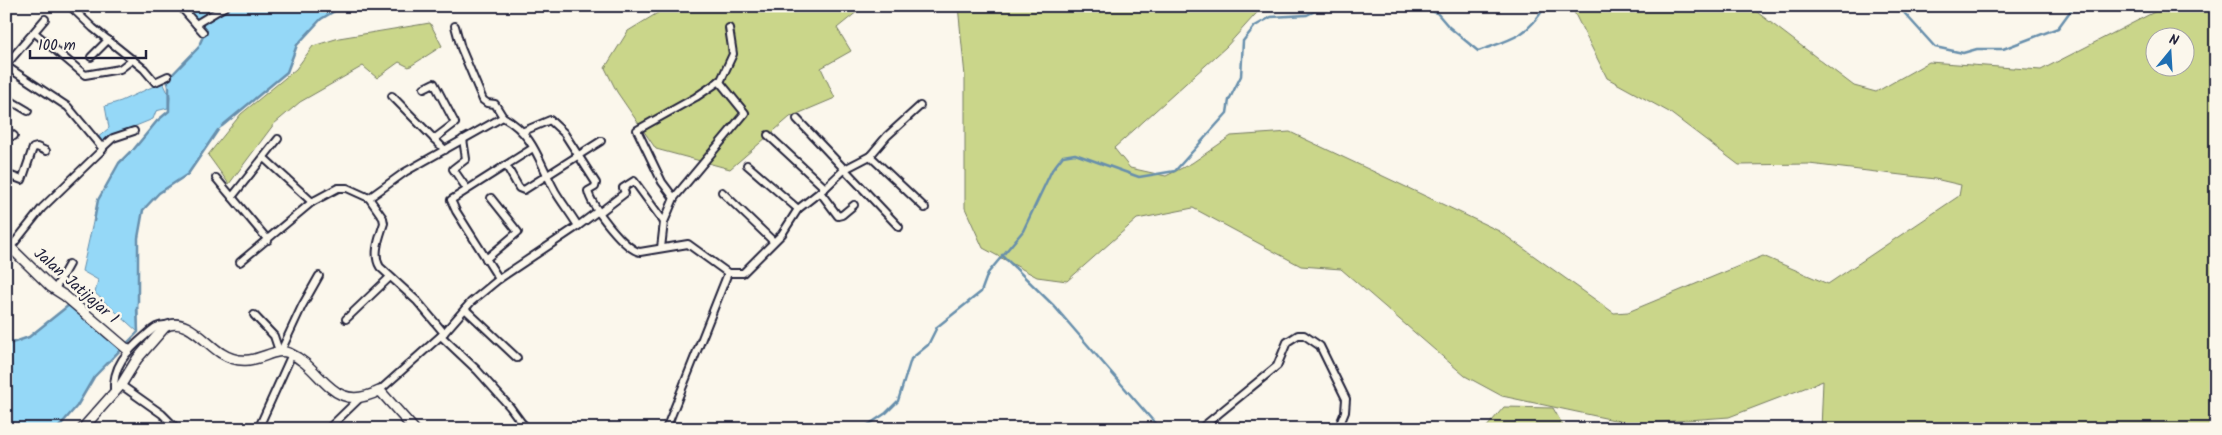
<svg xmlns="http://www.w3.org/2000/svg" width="2222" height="435" font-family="Kalam,sans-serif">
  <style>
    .green { fill: #cad68a; stroke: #767c62; fill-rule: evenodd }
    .water { fill: #95d8f7; stroke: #678fac }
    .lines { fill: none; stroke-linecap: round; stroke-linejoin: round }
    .stream { stroke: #678fac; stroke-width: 2.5 }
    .street-casing { stroke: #22223b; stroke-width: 10 }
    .secondary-casing { stroke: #22223b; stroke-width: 12 }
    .street { stroke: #fbf7ec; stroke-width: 6 }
    .secondary { stroke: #fbf7ec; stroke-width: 9 }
    .labels { text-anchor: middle; stroke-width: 5; stroke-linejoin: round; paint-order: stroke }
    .street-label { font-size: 16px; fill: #22223b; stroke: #fbf7ec }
  </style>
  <rect width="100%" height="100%" fill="#fbf7ec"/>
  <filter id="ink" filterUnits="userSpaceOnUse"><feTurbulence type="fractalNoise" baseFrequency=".02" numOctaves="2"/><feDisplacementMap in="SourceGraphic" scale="10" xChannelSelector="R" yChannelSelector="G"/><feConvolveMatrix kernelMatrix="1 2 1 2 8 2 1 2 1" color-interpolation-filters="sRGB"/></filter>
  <g filter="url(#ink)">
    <g class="green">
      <polygon points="669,6 852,6 858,11 837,28 851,51 821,68 835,98 790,117 730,169 656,149 617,92 605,68 628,31"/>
      <path d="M958,6h305l-37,41 -112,101 16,20 36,8 26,-13 39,-27 59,-4 209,99 115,82 14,-1 135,-56 65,28 131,-88 2,-11 -26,-6 -126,-15 -70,1 -70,-53 -62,-34 -36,-72h178l105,80 22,6 53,-30 112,8 125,-64h50v423h-395l2,-48 -94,36 -96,7 -131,-28 -37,-20 -124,-107 -40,-3 -108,-58 -56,11 -70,62 -30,-4 -54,-29 -18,-40v-132zM2154,38h30v30h-30z"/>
      <polygon points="430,23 442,46 409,67 399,62 377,78 363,66 300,102 274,124 229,184 208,155 241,114 296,69 313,46 339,38"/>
      <polygon points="1504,407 1553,408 1565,429 1485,429"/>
    </g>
    <g class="water">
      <polygon points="183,6 343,6 321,19 297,45 287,72 218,130 188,174 159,193 143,210 138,238 138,332 95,293 98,280 82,271 98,200 119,163 138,144 157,121 169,111 170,97 167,80 197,49 205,32"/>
      <polygon points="163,82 168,93 168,108 156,111 153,119 116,134 102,145 96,139 109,128 105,106 121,101"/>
      <polygon points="69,305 120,349 94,377 77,406 57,429 6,429 6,345 29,337"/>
    </g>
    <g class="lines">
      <g class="stream">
        <path d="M1417,6l20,7 12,14 29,24c31,-11 50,-14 67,-45"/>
        <polyline points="1898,6 1935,47 1963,53 1977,49 2003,49 2058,28 2074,6"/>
        <polyline points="200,43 205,32"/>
        <polyline points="168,83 167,80 198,48"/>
        <polyline points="222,126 287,72 297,45 321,19 343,6"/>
        <polyline points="134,149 157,121 169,111 169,88"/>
        <polyline points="105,188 119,163 130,152"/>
        <polyline points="94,221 98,200 102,193"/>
        <polyline points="1002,255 1054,306 1160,429"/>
        <polyline points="138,303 138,238 143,210 159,193 188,174 218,130"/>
        <polyline points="6,345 29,337 69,305 72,307"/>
        <polyline points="57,429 77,406 94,377 138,332 137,308"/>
        <polyline points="862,429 886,413 898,401 911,359 928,345 937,327 981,292 988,273 1023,231 1052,170 1063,156 1075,154 1139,177 1175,171 1227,113 1229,100 1241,76 1243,41 1255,26 1271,17 1307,15 1325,6"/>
      </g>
      <g class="street-casing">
        <g id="street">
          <polyline points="70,6 93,28 144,69 155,82 168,76"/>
          <polyline points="180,6 203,32"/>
          <polyline points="196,24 226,6"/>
          <polyline points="455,26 461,48 483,100 487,103 495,104 503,117"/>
          <polyline points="35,33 85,75 120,69 133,59"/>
          <polyline points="91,57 108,40"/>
          <polyline points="6,65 45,19"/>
          <polyline points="6,66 68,107 103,149 42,208 11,247"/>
          <polyline points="424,88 434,83 455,123 434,139"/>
          <polyline points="392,96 445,150"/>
          <polyline points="6,98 28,111"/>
          <polyline points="797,119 899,227"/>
          <polyline points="6,130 14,136"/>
          <path d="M524,131l26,-11 14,13 32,50 -1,4 -7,4c3,15 37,59 52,61l48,-8 40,29h15l39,-39 16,-25 27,-21 20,-19 25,-13 55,52"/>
          <polyline points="768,135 825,188"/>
          <polyline points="463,139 466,159 453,169 467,189"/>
          <polyline points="102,148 113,138 134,131"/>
          <polyline points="870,156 887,136 920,106"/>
          <polyline points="264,158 312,202"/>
          <polyline points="506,165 519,188 524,190 601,141"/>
          <polyline points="747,165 798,209"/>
          <polyline points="6,174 22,180 33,148 37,147 46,151"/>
          <polyline points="216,178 268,240"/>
          <polyline points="722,192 773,241"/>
          <polyline points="820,192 838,216 842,215 854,205"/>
          <polyline points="232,197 278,139"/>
          <path d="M369,198l36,-26 98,-55c31,17 36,45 52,74 7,12 16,23 23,35"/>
          <polyline points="674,198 662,182 637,130 696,97 721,80 733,54 729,28"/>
          <polyline points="599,213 625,193 623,188 634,181 664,222"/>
          <polyline points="661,248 664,222 674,198 745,113 719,81"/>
          <polyline points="486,259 518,232 491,198"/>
          <path d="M240,262l72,-60 26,-14h9l22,10 14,20 1,5c-4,13 -12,31 -4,44l37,34 27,32"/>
          <polyline points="499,279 456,211 451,200 533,148"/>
          <polyline points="55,289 69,264"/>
          <polyline points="465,309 517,358"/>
          <polyline points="254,315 274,336 279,351"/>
          <polyline points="346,319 389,278"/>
          <polyline points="441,336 477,370 510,407 521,422 528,429"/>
          <polyline points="281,351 302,306 319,276"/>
          <polyline points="121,385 162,414 177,429"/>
          <polyline points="379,391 444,333 471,302 499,279 578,226 598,211"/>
          <path d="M114,393c-2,-27 13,-42 32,-58 7,-6 12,-11 21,-10"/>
          <polyline points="259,427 292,354"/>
          <polyline points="328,429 360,398"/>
          <polyline points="666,429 728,273"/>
          <polyline points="1200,429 1277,366 1287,342 1298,335 1304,335 1320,346 1346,399 1345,412 1338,429"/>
        </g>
      </g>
      <g class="secondary-casing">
        <g id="secondary">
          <polyline points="6,243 51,287 65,296 128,350"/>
          <path d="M82,429l39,-44 16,-26 28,-32c20,-12 41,17 56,26 31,20 50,-8 68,0 35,15 42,62 90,38l3,2 32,36"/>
        </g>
      </g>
      <use href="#street" class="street"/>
      <use href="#secondary" class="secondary"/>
    </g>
  </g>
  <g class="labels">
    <g class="street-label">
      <text transform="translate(77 285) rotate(41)" y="6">Jalan Jatijajar 1</text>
    </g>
  </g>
  <rect width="2222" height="435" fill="none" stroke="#fbf7ec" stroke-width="25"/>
  <rect x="12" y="12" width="2197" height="410" fill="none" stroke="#22223b" stroke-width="2" filter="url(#ink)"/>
  <g transform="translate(2170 52) rotate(18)"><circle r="24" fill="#fbf7ec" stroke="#a4a2a5"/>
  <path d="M0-4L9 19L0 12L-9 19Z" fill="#1f6fb2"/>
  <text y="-8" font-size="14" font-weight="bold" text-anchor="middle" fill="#22223b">N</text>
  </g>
  <path d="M30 50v8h116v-8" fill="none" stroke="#22223b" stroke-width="2.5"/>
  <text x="38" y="50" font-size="15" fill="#22223b" stroke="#fbf7ec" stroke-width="4" paint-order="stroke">100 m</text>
</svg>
